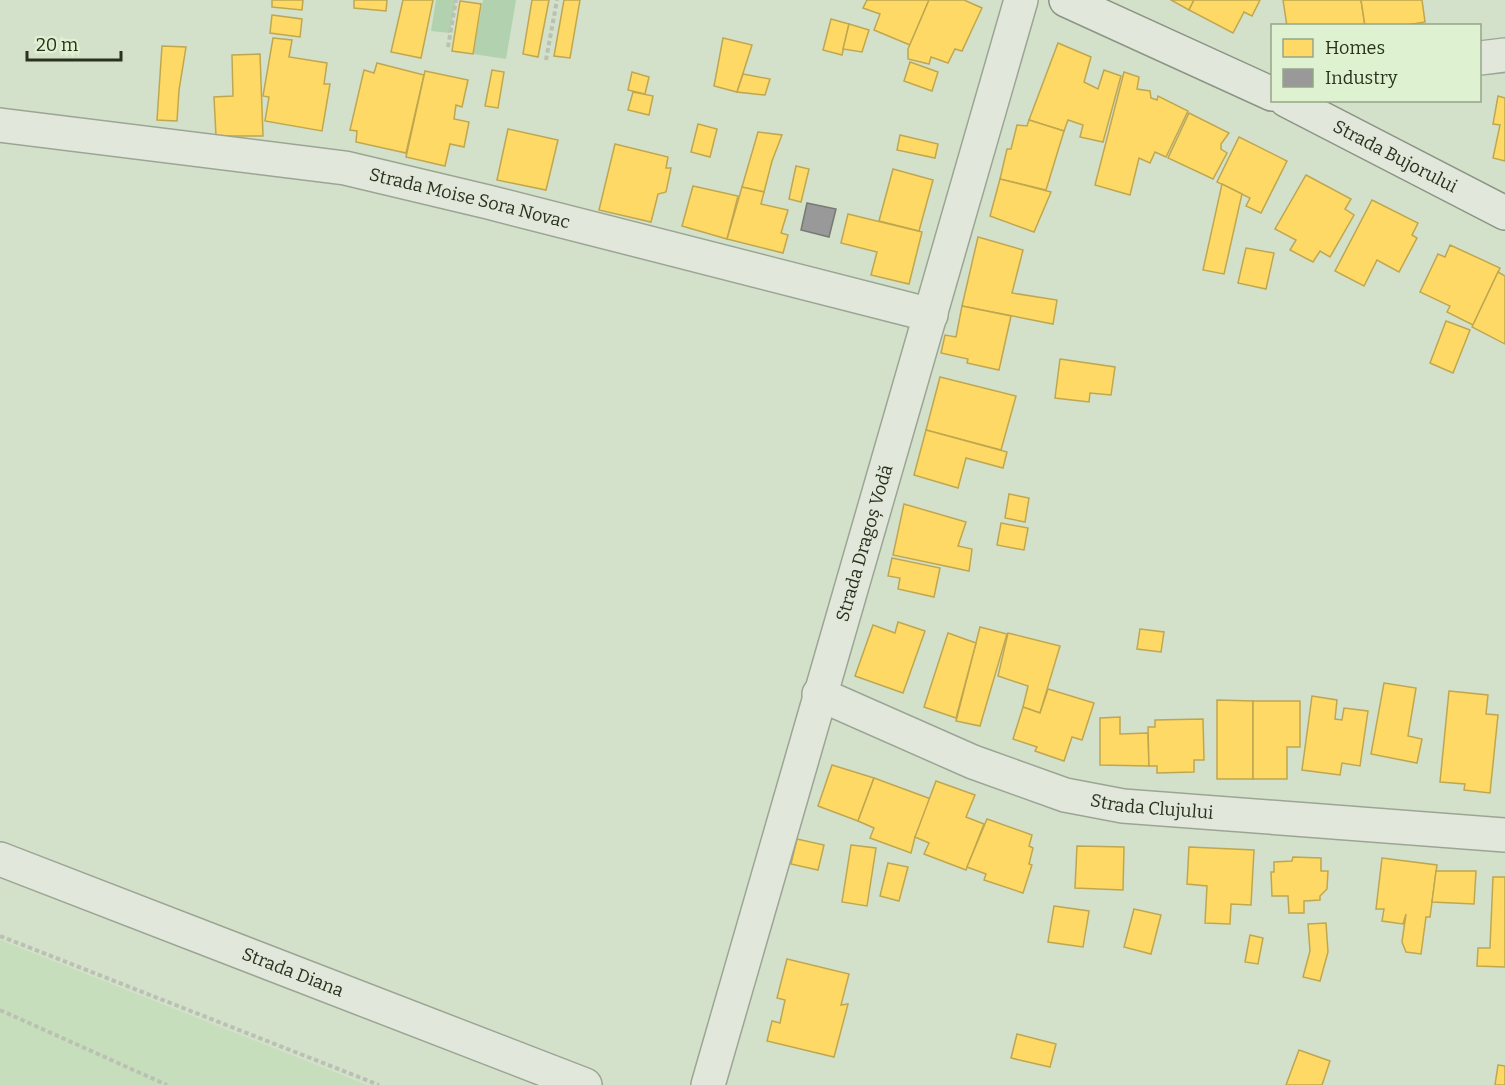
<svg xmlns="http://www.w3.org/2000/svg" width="1505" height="1085" font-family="Bitter,serif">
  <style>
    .farmland { fill: #c7debc }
    .green { fill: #b2d1ae }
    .homes { fill: #ffd966; stroke: #bfa750; stroke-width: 1.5 }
    .industry { fill: #999; stroke: #787a74; stroke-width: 1.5 }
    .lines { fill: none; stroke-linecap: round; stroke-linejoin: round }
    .street-casing { stroke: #9ca594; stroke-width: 36 }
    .secondary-casing { stroke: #8c9484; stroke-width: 36 }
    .path { stroke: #bac1b2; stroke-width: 4; stroke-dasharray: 4.5 3; stroke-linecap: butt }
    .street { stroke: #e1e8db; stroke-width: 33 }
    .secondary { stroke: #e1e8db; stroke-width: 33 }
    .labels { text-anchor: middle; stroke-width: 6; stroke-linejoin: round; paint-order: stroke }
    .street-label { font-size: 18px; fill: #2a321d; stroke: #def1d0 }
  </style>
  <rect width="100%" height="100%" fill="#d3e0ca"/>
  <polygon class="farmland" points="0,940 367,1085 0,1085"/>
  <g class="green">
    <polygon points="436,0 456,0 450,33 431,31"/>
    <polygon points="483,0 516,0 506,59 473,54"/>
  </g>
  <g class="homes">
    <polygon points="272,0 303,0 302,10 272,7"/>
    <polygon points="354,0 387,0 386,11 354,8"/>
    <polygon points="403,0 433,0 421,58 391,52"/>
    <polygon points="532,0 549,0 538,57 523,54"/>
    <polygon points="564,0 580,0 570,58 554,56"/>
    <polygon points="867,0 929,0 910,45 874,30 880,14 863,8"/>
    <polygon points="929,0 964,0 982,8 962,51 955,49 948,63 931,57 929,64 908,59 908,49"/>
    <polygon points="1171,0 1194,0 1189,10"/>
    <polygon points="1194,0 1260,0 1252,16 1244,12 1233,33 1189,10"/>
    <polygon points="1283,0 1361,0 1365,26 1287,26"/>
    <polygon points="1361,0 1422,0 1425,22 1401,26 1365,26"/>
    <polygon points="460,1 481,4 473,54 452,51"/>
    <polygon points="272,15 302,19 300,37 270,33"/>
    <polygon points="831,19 849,24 842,55 823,50"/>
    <polygon points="849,24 869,30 862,52 843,49"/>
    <polygon points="273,38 292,40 289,57 327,63 324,84 330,84 322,131 265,121 269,97 263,96"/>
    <polygon points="723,38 752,45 737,92 714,86"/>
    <polygon points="1058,43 1091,57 1084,82 1098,89 1104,70 1121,76 1103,142 1080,137 1083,125 1068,120 1064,131 1029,120"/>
    <polygon points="162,46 186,47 179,90 177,121 157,120"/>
    <polygon points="260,54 263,136 216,136 214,97 233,96 232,55"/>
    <polygon points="910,62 938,72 932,91 904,81"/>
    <polygon points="377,63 424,75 406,153 356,142 357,131 350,130 364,70 374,73"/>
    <polygon points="492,70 504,72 498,108 485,106"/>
    <polygon points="425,71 468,80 462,107 456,105 454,119 469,122 464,147 450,144 445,166 406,157"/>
    <polygon points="632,72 649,77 645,94 628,90"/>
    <polygon points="1124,72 1139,77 1137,89 1150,91 1151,98 1157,100 1158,96 1188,111 1166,157 1155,152 1150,163 1139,158 1130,195 1095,185"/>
    <polygon points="743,74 770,79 765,95 737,92"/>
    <polygon points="633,92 653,96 649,115 628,110"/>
    <polygon points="1498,96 1505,98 1505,161 1493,158 1500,125 1493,124"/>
    <polygon points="1189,113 1229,133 1221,144 1221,149 1227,153 1213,179 1168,158"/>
    <polygon points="1029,120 1064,131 1046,190 1000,179 1007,149 1011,149 1017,125 1027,126"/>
    <polygon points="698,124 717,129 710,157 691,152"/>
    <polygon points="508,129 558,140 546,190 497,180"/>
    <polygon points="758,132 782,135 772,161 764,192 742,187"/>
    <polygon points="900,135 938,144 935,158 897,150"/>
    <polygon points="1239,137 1287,161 1261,213 1246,206 1250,198 1217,182"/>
    <polygon points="615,144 668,157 666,168 671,168 666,192 658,194 651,222 599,210"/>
    <polygon points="796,166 809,169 801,202 789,199"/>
    <polygon points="893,169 933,180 919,231 879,221"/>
    <polygon points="1306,175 1351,199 1345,209 1354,215 1330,257 1320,251 1313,262 1290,250 1296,240 1275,229"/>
    <polygon points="1000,179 1051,192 1034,232 990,216"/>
    <polygon points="1222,184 1242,194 1224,274 1203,270"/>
    <polygon points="693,186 738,196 727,239 682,226"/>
    <polygon points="742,187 764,192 761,204 788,210 781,233 788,235 783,253 727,239"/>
    <polygon points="1372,200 1418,223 1412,235 1417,238 1399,272 1377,260 1364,286 1335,271"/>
    <polygon points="848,214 922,232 909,284 871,275 877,252 841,243"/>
    <polygon points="978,237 1023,250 1012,293 1057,300 1053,324 962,306"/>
    <polygon points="1450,245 1500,268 1473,325 1447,312 1450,306 1420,292 1438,254 1445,257"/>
    <polygon points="1246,248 1274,253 1266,289 1238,283"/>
    <polygon points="1498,272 1505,276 1505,344 1472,327"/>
    <polygon points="962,306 1011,316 999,370 967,363 968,359 941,353 945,335 956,337"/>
    <polygon points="1446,321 1470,330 1453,373 1430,363"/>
    <polygon points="1060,359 1115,367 1111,395 1090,393 1089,402 1055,398"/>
    <polygon points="940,377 1016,396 1001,450 926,430"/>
    <polygon points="926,430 1007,452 1003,468 966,458 958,488 914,475"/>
    <polygon points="1009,494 1029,498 1025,522 1005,518"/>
    <polygon points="904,504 966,522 958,546 972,549 969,571 893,555"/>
    <polygon points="1001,523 1028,528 1024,550 997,545"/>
    <polygon points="892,558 940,568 934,597 898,589 900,578 888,576"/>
    <polygon points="898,622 925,631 903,693 855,676 873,625 895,633"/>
    <polygon points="980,627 1007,634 980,726 956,721"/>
    <polygon points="1140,629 1164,632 1161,652 1137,649"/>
    <polygon points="948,633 976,643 956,718 924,707"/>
    <polygon points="1008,633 1060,646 1040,713 1023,707 1028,686 998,676"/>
    <polygon points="1384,683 1416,688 1408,736 1422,739 1417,763 1371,754"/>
    <polygon points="1048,689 1094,703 1082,740 1072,737 1064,761 1035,751 1037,747 1013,739 1023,707 1040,713"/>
    <polygon points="1449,691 1488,695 1486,714 1498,715 1490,793 1464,790 1465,784 1440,782"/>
    <polygon points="1312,696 1337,700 1335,719 1342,720 1344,708 1368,711 1360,766 1342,763 1340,775 1302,770"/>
    <polygon points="1217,700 1253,701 1253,779 1217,779"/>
    <polygon points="1253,701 1300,701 1300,747 1287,747 1287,779 1253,779"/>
    <polygon points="1120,717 1120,734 1148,733 1149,766 1100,765 1100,718"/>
    <polygon points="1203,719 1204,760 1194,760 1194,772 1157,773 1157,766 1149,766 1148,727 1155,727 1155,720"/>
    <polygon points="832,765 874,778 858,821 818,806"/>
    <polygon points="874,778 931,799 915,837 911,853 870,838 874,828 858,821"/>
    <polygon points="936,781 975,795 966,817 984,824 966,870 924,854 929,843 915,837"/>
    <polygon points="987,819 1032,835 1029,846 1033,848 1029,864 1032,865 1023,893 984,880 986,874 967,867"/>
    <polygon points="797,839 824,845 818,870 791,864"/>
    <polygon points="851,845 876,848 867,906 842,902"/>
    <polygon points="1077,846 1124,847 1123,890 1075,888"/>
    <polygon points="1189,847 1254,850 1251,905 1231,904 1230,924 1205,923 1207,886 1187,884"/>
    <polygon points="1293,857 1321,858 1321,871 1328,871 1327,889 1320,896 1320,900 1304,901 1304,913 1289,913 1288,896 1272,896 1271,872 1274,872 1274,862 1292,861"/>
    <polygon points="1382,858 1437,865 1430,917 1426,917 1421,954 1406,952 1402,942 1406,914 1403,924 1382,921 1384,909 1376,909"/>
    <polygon points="888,863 908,867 899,901 880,896"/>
    <polygon points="1436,871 1476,871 1474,904 1432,902"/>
    <polygon points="1493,877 1505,877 1505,967 1477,966 1478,948 1490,948"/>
    <polygon points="1054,906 1089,911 1083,947 1048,942"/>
    <polygon points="1134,909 1161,915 1151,954 1124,947"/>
    <polygon points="1326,923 1328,952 1320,981 1303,977 1310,951 1308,924"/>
    <polygon points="1250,935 1263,938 1258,964 1245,962"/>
    <polygon points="787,959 849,974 841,1005 848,1004 834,1057 767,1041 772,1021 780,1023 785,1000 777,998"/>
    <polygon points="1017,1034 1056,1044 1050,1067 1011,1058"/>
    <polygon points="1299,1050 1330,1061 1322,1085 1286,1085"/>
    <polygon points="1498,1065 1505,1066 1505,1085 1495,1085"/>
  </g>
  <polygon class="industry" points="807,203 836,209 829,237 801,230"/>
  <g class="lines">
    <g class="street-casing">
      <g id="street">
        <polyline points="1480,58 1505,55"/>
        <path id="s1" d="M0,125l345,43 143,34 443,113"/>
        <path id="s2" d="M819,694l154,68 92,33 58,11 382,29"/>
        <path id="s3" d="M0,859l585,226"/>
        <path id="s4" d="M708,1085l313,-1085"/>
      </g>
    </g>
    <g class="secondary-casing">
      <g id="secondary">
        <polyline points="1066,0 1272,94"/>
        <path id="s5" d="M1286,100l219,113"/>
      </g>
    </g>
    <g class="path">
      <polyline points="448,47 456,0"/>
      <polyline points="546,60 557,0"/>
      <polyline points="0,936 379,1085"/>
      <polyline points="0,1010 167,1085"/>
    </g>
    <use href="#street" class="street"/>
    <use href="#secondary" class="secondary"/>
  </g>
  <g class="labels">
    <g class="street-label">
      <text dy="6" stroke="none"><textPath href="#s5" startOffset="123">Strada Bujorului</textPath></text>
      <text dy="6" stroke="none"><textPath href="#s1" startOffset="476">Strada Moise Sora Novac</textPath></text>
      <text dy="6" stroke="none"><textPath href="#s4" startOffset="564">Strada Dragoș Vodă</textPath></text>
      <text dy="6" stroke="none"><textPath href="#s2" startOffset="354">Strada Clujului</textPath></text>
      <text dy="6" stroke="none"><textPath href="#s3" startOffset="314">Strada Diana</textPath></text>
    </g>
  </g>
  <rect x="1271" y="24" width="210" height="78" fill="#def1d0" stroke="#96a588" stroke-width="1.5"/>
  <rect x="1283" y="39" width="30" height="18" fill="#ffd966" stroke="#96a588" stroke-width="1.5"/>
  <text x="1325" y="54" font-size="18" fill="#2a321d">Homes</text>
  <rect x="1283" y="69" width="30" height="18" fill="#999999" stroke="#96a588" stroke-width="1.5"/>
  <text x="1325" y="84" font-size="18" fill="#2a321d">Industry</text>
  <path d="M27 51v9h94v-9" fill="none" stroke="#2a321d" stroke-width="3"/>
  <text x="36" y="51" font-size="18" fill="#2a321d" stroke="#def1d0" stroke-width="4.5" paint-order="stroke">20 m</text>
</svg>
